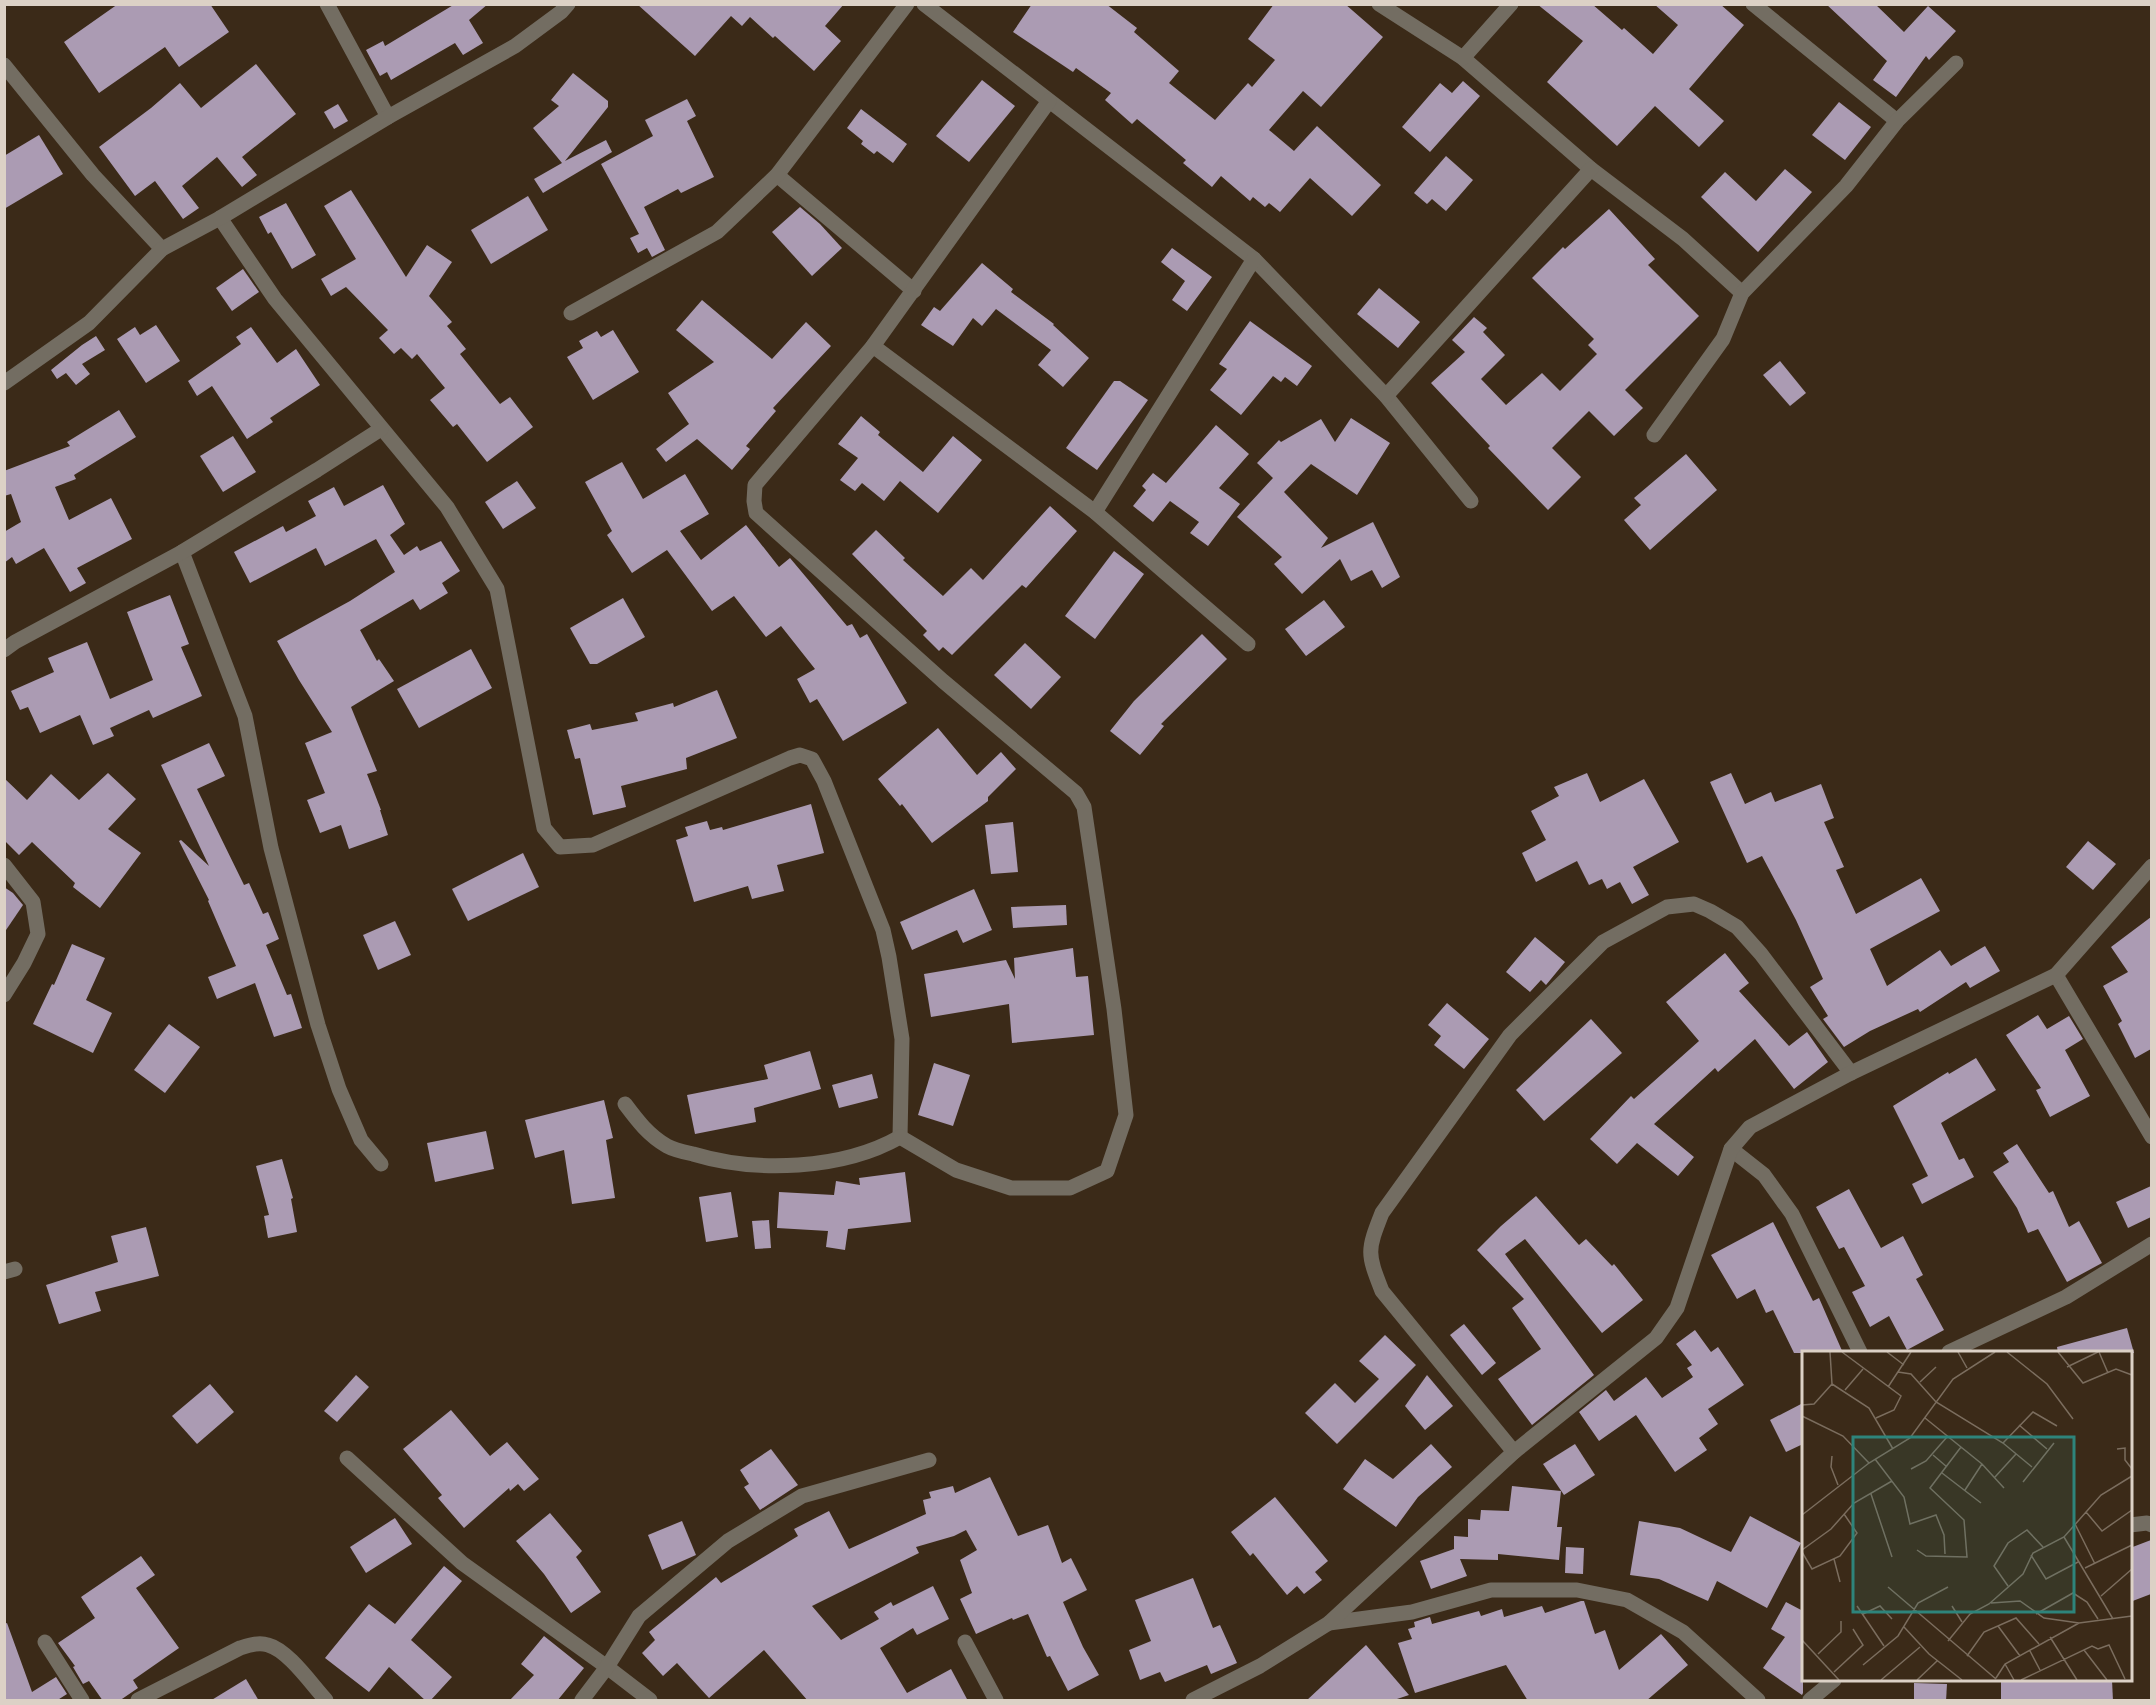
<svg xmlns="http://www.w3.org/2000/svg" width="2156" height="1705" font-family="'Asap Condensed',sans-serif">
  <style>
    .building { fill: #ab9bb3 }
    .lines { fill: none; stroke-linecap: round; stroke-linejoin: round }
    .minor { stroke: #736d62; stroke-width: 15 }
    .inset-road { fill: none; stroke: #7b6d5e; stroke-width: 1.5 }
    .view { fill: #2e847b; fill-opacity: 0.15; stroke: #2e847b; stroke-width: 3 }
    .inset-edge { fill: none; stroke: #dcd1c6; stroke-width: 3 }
  </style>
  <rect width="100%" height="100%" fill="#3b2a18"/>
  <g class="building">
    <polygon points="118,4 210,4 229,32 179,67 165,47 99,93 64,42"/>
    <polygon points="455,4 488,4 469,20 483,43 463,55 455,43 391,80 387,72 380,76 366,50 383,41 385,46"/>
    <polygon points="637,4 844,4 825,26 841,41 814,71 775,36 773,38 750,17 742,26 731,16 695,56"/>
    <polygon points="1032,4 1106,4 1137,28 1134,32 1179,71 1169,83 1215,120 1248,83 1252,87 1275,60 1248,39 1274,4 1345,4 1383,37 1321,107 1303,91 1269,130 1294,151 1317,126 1381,185 1352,216 1310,178 1280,212 1269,203 1265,207 1253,197 1250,201 1221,176 1212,187 1183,163 1186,160 1137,119 1132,124 1105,100 1111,93 1076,68 1073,72 1013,32"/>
    <polygon points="1537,4 1592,4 1622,30 1624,28 1653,54 1678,25 1654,4 1720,4 1744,25 1689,89 1724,121 1699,147 1655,106 1617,146 1547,82 1583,41"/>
    <polygon points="1826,4 1875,4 1904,32 1928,6 1956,31 1929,60 1926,56 1896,97 1873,80 1887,61"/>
    <polygon points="256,64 296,114 242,157 257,175 242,187 217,157 182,186 199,208 183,219 155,181 135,196 99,147 151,108 180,83 201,108"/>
    <polygon points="573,73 608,101 608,107 565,161 606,140 612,152 543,193 534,179 562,163 533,128 559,106 551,100"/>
    <polygon points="982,80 1015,106 969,162 936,136"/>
    <polygon points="1463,81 1480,96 1430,152 1402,127 1440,83 1452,93"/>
    <polygon points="687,99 696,116 687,121 714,177 681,193 678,189 644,207 665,250 652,257 647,248 638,253 630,238 639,234 601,164 653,136 645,120"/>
    <polygon points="1839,102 1871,127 1845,160 1812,135"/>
    <polygon points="338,104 348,121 334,129 324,112"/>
    <polygon points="861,109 907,144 893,163 877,151 874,154 861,144 863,141 847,128"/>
    <polygon points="39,135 63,174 4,209 4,156"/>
    <polygon points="1446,156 1473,180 1446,211 1432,199 1427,204 1414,193"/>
    <polygon points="1785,169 1812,192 1758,252 1701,197 1725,172 1756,201"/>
    <polygon points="351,190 406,277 427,245 452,262 429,296 452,322 447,326 466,349 460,354 500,404 510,397 533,427 487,462 457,424 453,427 430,400 445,388 417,354 412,359 401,348 394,354 379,338 388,330 346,287 331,296 321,279 356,259 324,206"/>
    <polygon points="528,196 548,230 491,264 471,230"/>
    <polygon points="286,203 316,255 292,269 271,232 268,234 259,217"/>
    <polygon points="800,207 820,224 842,248 812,276 772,232"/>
    <polygon points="1609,209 1655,259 1648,265 1699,316 1625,390 1643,408 1614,436 1589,411 1552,448 1581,477 1548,510 1488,448 1490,446 1431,383 1465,352 1452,340 1474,317 1487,328 1483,332 1505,355 1481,379 1506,405 1542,373 1560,391 1597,354 1588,345 1594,339 1532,278 1563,247 1565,249"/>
    <polygon points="1172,248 1212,277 1187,311 1172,300 1185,281 1161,262"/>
    <polygon points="982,263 1013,289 1011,292 1054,324 1053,325 1089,358 1063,387 1038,365 1051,350 996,309 982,326 973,318 953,346 921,325 934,307 940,311"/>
    <polygon points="243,269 259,292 232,311 216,288"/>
    <polygon points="1379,288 1420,322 1398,348 1357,314"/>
    <polygon points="702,300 772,359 806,322 831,346 773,408 776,411 746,446 750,449 732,470 697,439 666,462 656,449 689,424 668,393 714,362 676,330"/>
    <polygon points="1250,321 1312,366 1297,386 1285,377 1281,382 1273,376 1241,415 1210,390 1227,369 1219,364"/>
    <polygon points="156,325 180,361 146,383 117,339 135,327 140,335"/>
    <polygon points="251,327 277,363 296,349 320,385 270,418 273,422 247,439 212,386 197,396 188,381 241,344 236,337"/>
    <polygon points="613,330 639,372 593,400 567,357 583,348 579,341 597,331 601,337"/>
    <polygon points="96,336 105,350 82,364 90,374 76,385 66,373 57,379 51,370 82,345"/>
    <polygon points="1780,361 1806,393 1790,406 1763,375"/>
    <polygon points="1114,381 1120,381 1148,400 1097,470 1066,448"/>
    <polygon points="119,410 136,437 74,475 76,479 55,487 69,520 111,498 132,539 77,568 86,583 70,592 44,548 16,564 12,557 4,563 4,532 21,522 11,494 4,496 4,471 70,446 67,442"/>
    <polygon points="861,416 880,432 878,435 923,472 953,436 982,460 938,513 900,481 884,501 862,483 855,491 840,480 858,458 838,444"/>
    <polygon points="1351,418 1390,443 1357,495 1311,464 1284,492 1328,538 1321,548 1373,522 1400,577 1382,588 1372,570 1351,581 1340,559 1302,594 1274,564 1282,557 1237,517 1273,478 1257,463 1279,440 1281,442 1321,419 1335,442"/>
    <polygon points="1216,425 1249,454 1219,488 1240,504 1208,546 1190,533 1199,522 1170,501 1153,522 1133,506 1146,490 1142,486 1153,473 1166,483"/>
    <polygon points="233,436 256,472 223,492 200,456"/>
    <polygon points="1686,454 1717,490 1650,550 1624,520 1641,505 1634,498"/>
    <polygon points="622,462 643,499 685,474 709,514 680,531 701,560 746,525 779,567 790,558 847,626 852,624 860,638 867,634 907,703 843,741 817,699 810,703 797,679 815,669 781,626 766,637 734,596 712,611 667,550 632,573 607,535 612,531 585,482"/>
    <polygon points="517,481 536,508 503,529 485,502"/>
    <polygon points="383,485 405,524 390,535 404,555 417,546 420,551 441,541 460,571 442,583 448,593 420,610 413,599 360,630 377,661 379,659 394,681 351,707 377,771 367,774 381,810 380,810 388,835 349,849 341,825 320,833 307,800 325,793 305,743 332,732 299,680 277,641 350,601 395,572 376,539 325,566 316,548 250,583 234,552 283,526 286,532 316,516 308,501 334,487 344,506"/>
    <polygon points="1050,506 1077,531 1026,588 1022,585 952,655 943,647 939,651 923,635 927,631 852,554 876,530 905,558 903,560 943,596 971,568 983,580"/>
    <polygon points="1114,551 1144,574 1095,639 1065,616"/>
    <polygon points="170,595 189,644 181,647 202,696 153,718 149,710 110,728 114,736 93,745 80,715 40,733 28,707 20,710 11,691 54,672 48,658 87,642 110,699 153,680 127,612"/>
    <polygon points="623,598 645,637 597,664 590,664 570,628"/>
    <polygon points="1324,600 1345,627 1306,656 1285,629"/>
    <polygon points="1202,634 1227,659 1161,724 1164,726 1140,755 1110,731 1134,701"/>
    <polygon points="1025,643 1061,677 1031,709 994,675"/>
    <polygon points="471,649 492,688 419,728 397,689"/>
    <polygon points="717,690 737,738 686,758 687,769 621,786 626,807 593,815 580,758 575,759 567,730 590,724 592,730 638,721 635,713 673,703 674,707"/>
    <polygon points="938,728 977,775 1001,752 1016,769 988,797 988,801 932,843 902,804 900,806 878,779"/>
    <polygon points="209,743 225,776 197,789 244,885 249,883 263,914 268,912 279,939 266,945 287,995 291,994 302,1028 274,1037 255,983 217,999 208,977 236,966 208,901 209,900 179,841 181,840 209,866 161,765"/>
    <polygon points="108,773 136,799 108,829 141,853 100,908 73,887 75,883 32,842 19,855 4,840 4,778 27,800 51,774 79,800"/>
    <polygon points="1587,773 1600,802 1644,779 1679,842 1633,867 1649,895 1632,904 1620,882 1607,889 1602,879 1589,885 1577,861 1536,882 1522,853 1546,840 1531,811 1559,796 1554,787"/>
    <polygon points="1731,773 1745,804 1771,792 1775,802 1821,784 1834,818 1824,822 1844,867 1836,870 1856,914 1921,878 1940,911 1870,949 1887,986 1940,950 1951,966 1985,946 2000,971 1970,988 1966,982 1920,1012 1918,1009 1870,1031 1844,1047 1823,1019 1828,1016 1810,987 1823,979 1796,920 1762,856 1747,863 1710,782"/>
    <polygon points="811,804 824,853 777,865 784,891 752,899 748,886 694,902 676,840 688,836 685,827 707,821 710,830 722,827 723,830"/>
    <polygon points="1013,822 1018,872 991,874 985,825"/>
    <polygon points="2088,841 2116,864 2093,890 2066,867"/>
    <polygon points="523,853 539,887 468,921 452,889"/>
    <polygon points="4,887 13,893 23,905 4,933"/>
    <polygon points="974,889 992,930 963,943 957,930 912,950 900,922"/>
    <polygon points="1066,905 1067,925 1013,928 1011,907"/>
    <polygon points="2151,917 2151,1049 2135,1058 2118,1024 2122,1021 2103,986 2128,972 2111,947"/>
    <polygon points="395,921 411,955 378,970 363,935"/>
    <polygon points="1535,937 1565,962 1546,985 1541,980 1530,992 1506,972"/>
    <polygon points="72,944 105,958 86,1000 112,1013 93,1053 33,1024 52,984 54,985"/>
    <polygon points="1073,948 1076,977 1088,976 1094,1035 1012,1043 1009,1004 931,1017 924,974 1006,960 1015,979 1014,958"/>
    <polygon points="1725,953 1749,983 1739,991 1789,1046 1807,1032 1828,1062 1794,1089 1755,1039 1718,1072 1715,1068 1654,1124 1694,1157 1678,1176 1637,1143 1617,1164 1590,1139 1631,1096 1634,1099 1699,1041 1666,1002"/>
    <polygon points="1447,1003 1489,1039 1464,1069 1434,1045 1441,1036 1428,1025"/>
    <polygon points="2038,1015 2047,1029 2069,1016 2083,1039 2065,1050 2090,1096 2050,1117 2036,1090 2041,1088 2006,1035"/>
    <polygon points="1591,1019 1622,1053 1544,1121 1516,1090"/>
    <polygon points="169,1024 200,1047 165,1093 134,1070"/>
    <polygon points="810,1051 821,1089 754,1108 756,1122 695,1134 687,1095 768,1079 764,1065"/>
    <polygon points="1976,1058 1996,1090 1941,1123 1959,1160 1964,1158 1974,1177 1922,1204 1912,1184 1928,1176 1893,1106 1948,1072 1949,1074"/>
    <polygon points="934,1063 970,1075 953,1126 918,1115"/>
    <polygon points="872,1074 878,1098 839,1108 832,1085"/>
    <polygon points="604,1100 613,1138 606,1140 615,1198 572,1204 564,1150 535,1158 525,1120"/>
    <polygon points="486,1131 494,1169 435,1182 427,1143"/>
    <polygon points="2017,1144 2049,1193 2053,1191 2069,1227 2079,1221 2102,1263 2067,1282 2038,1229 2028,1233 2017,1208 1993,1172 2009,1162 2003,1153"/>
    <polygon points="282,1159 293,1198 291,1199 297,1232 268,1238 264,1216 269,1215 256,1166"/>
    <polygon points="905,1172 911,1222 848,1229 845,1250 826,1247 828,1231 777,1228 779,1192 834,1195 836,1181 860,1185 859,1178"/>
    <polygon points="2151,1186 2151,1217 2128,1228 2116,1202"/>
    <polygon points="1849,1189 1881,1248 1903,1236 1923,1275 1916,1279 1944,1330 1907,1350 1889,1316 1870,1327 1852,1292 1865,1286 1844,1247 1839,1249 1816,1207"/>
    <polygon points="731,1192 738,1237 706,1242 699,1197"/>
    <polygon points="1536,1196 1579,1245 1586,1239 1612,1266 1614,1264 1643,1300 1602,1333 1525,1239 1505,1254 1594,1375 1532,1425 1498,1379 1541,1349 1512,1308 1524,1299 1477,1250 1501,1226"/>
    <polygon points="769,1220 771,1248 755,1249 752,1221"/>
    <polygon points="1773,1222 1813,1301 1819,1298 1843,1353 1794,1353 1773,1310 1766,1313 1755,1289 1737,1299 1711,1255"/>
    <polygon points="146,1227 159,1276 95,1292 101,1311 59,1324 46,1285 118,1262 111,1236"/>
    <polygon points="1464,1324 1496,1363 1482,1375 1450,1335"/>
    <polygon points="2127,1328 2134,1353 2058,1353 2057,1347"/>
    <polygon points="1695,1330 1711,1352 1718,1347 1744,1385 1708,1409 1718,1424 1699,1438 1707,1450 1675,1472 1636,1415 1599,1441 1579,1412 1606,1390 1614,1401 1646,1377 1662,1398 1693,1377 1687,1368 1692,1365 1676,1344"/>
    <polygon points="1385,1335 1416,1365 1337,1444 1305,1413 1335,1383 1355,1403 1379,1379 1359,1361"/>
    <polygon points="356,1375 369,1387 337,1422 324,1411"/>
    <polygon points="1427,1375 1453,1406 1425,1430 1405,1406"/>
    <polygon points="210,1384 234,1412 197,1444 172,1416"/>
    <polygon points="1803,1403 1803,1444 1786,1452 1770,1420"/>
    <polygon points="451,1410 490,1456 507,1442 539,1479 524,1491 518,1484 510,1491 509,1488 464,1528 438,1498 442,1495 403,1449"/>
    <polygon points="1431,1444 1452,1467 1418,1497 1396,1527 1343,1489 1365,1459 1393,1479"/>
    <polygon points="1575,1444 1595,1475 1564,1495 1543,1464"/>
    <polygon points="771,1449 798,1485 760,1510 744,1487 749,1484 740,1470"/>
    <polygon points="990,1477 1018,1536 1048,1525 1062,1563 1071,1558 1087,1590 1063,1602 1083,1647 1099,1675 1068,1691 1050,1656 1047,1657 1028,1614 1013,1620 1012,1618 976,1634 960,1599 972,1593 960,1560 977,1550 966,1530 954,1536 916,1547 919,1553 812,1606 841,1640 879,1619 874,1612 891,1602 893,1606 933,1586 949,1619 917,1635 913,1628 880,1648 907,1693 951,1669 968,1701 808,1701 764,1650 709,1698 677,1663 663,1676 642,1653 655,1640 649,1632 716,1577 721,1583 798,1536 794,1529 829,1511 849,1549 926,1514 923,1500 931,1498 929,1492 953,1486 955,1493"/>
    <polygon points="1512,1486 1561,1491 1557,1527 1562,1527 1559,1560 1498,1554 1498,1560 1460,1559 1467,1576 1431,1589 1420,1561 1454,1549 1454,1536 1468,1537 1468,1519 1480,1520 1481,1510 1509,1511"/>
    <polygon points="1275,1497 1328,1561 1315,1572 1322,1580 1304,1594 1297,1586 1287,1595 1253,1553 1250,1556 1231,1532"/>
    <polygon points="550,1513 582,1551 576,1557 601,1592 571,1613 544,1574 516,1541"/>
    <polygon points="1750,1516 1801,1543 1767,1608 1717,1581 1708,1601 1659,1579 1630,1575 1639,1521 1680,1528 1731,1552"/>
    <polygon points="395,1518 412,1544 366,1573 350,1547"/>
    <polygon points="682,1521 696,1555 662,1570 648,1535"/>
    <polygon points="2151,1540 2151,1594 2130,1602 2130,1548"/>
    <polygon points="1566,1547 1584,1548 1583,1574 1565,1573"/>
    <polygon points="141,1556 155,1575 136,1588 179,1648 133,1680 138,1688 119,1701 103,1701 89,1681 83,1684 73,1667 75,1666 58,1643 95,1618 81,1597"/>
    <polygon points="444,1566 462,1581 411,1640 452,1677 430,1701 426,1701 389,1667 369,1692 325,1658 369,1604 395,1624"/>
    <polygon points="1193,1578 1213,1628 1220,1625 1237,1663 1211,1674 1207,1665 1165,1682 1160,1672 1140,1680 1129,1650 1151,1641 1135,1600"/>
    <polygon points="1581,1601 1584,1601 1595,1634 1605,1630 1619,1670 1661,1634 1688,1665 1646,1701 1528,1701 1506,1665 1415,1693 1398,1643 1412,1639 1408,1629 1415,1627 1414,1622 1430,1617 1432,1624 1479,1611 1481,1616 1502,1609 1504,1617 1542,1606 1545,1613"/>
    <polygon points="1786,1602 1803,1611 1803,1693 1802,1695 1763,1668 1785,1637 1771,1629"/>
    <polygon points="7,1623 32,1692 56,1677 67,1694 56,1701 4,1701 4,1624"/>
    <polygon points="544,1636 584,1668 557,1701 509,1701 534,1675 521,1664"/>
    <polygon points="1366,1645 1409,1695 1391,1701 1306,1701"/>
    <polygon points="246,1679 259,1701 210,1701"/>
    <polygon points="2001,1680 2112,1680 2113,1701 2001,1701"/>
    <polygon points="1914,1683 1947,1684 1946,1701 1914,1701"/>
  </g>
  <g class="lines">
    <g class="minor">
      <polyline points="327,4 388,117"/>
      <polyline points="924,4 1254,259 1386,396 1471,501"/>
      <polyline points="1379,4 1463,58 1591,169 1683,239 1742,293"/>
      <polyline points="1753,4 1897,121"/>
      <polyline points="1463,58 1511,4"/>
      <polyline points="4,65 93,175 162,249"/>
      <polyline points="777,175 914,291"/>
      <polyline points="220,218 275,299 447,507 497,589 544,828 560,847 593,845 790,758 800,755 812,759 824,781 883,930 889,957 902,1039 900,1137"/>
      <polyline points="571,313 717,232 777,175 907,4"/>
      <polyline points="873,346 1095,512 1248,644"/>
      <polyline points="4,383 89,323 162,249 220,218 388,117 515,46 561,12 568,4"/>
      <polyline points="1386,396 1591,169"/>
      <polyline points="1654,435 1723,339 1742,293 1846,186 1897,121 1956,63"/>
      <polyline points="1095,512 1254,259"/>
      <polyline points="182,552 245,716 271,848 318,1025 339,1089 361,1140 381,1164"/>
      <polyline points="4,650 15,642 182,552 317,470 381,429"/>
      <polyline points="4,865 33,902 38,934 24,963 4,995"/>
      <polyline points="2056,975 2152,1137"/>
      <path d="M625,1104c12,16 23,31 42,42 7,4 17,6 26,8 63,19 149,16 207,-17"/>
      <polyline points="900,1137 956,1170 1011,1188 1070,1188 1107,1171 1126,1115 1114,1009 1084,807 1076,793 943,681 756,513 754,501 755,485 873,346 1049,101"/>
      <polyline points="1731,1149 1764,1175 1792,1214 1860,1352"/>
      <polyline points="4,1272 15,1269"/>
      <polyline points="1949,1352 2066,1297 2152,1244"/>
      <path d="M1514,1452l-132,-161c-15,-38 -15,-40 0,-78l128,-178 93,-93 64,-35 27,-3 16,7 27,16 24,27 90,119"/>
      <polyline points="347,1458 462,1563 607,1667 650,1700"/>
      <polyline points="2130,1525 2147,1523 2152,1525"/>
      <polyline points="1329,1623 1412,1612 1491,1590 1577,1590 1627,1600 1683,1632 1758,1700"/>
      <polyline points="45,1642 82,1700"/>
      <polyline points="965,1642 996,1700"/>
      <path d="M138,1700l102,-52c10,-3 19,-6 28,-3 20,5 44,40 58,55"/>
      <polyline points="582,1700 607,1667 639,1616 728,1541 802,1496 929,1460"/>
      <polyline points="1193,1700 1260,1666 1329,1623 1514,1452 1656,1338 1677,1308 1731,1149 1750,1127 1851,1073 2056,975 2152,866"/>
      <polyline points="1810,1700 1834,1680"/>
    </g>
  </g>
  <g transform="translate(1802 1351)">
    <rect width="330" height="330" fill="#3b2a18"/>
    <path class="inset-road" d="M40,1l59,44 -7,14 -18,8M85,1l17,13M156,1l9,16M205,1l40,32 26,35M256,1l25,31 33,-14 16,6M297,1l9,21M265,16l31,-15M96,21l13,2 25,28 67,41 29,24M118,31l16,-15M30,33l37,24 24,41M86,36l23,-35M43,39l18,-21M0,54l12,-1 18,-20 -2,-32M0,65l41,20 26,27M123,67l57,46 22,24M217,74l28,24M201,92l30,-31 24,14M315,98l8,-1v12l7,9M131,104l14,12M30,105l-1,11 7,18M73,108l29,38 6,27 26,-9 8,20 1,19M109,118l15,-8 21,-24M140,122l39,30M193,126l21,-23M221,131l31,-39M163,139l17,-26M69,143l21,63M284,161l16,19 30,-21M0,164l67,-52 41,-25 43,-59 42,-27M273,173l20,40M262,186l49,82M0,199l29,-21 23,-26 38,-22M115,199l9,6 41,1 -3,-37 -34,-32 31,-41M0,201l10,17 28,-13 17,-23 -13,-19M229,204l15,24 32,-17M32,208l6,23M283,217l47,-23M206,235l-14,-20 14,-23 19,-13 16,17M86,236l108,92M299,245l31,-27M189,252l29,-2 24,17 35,5 53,-7M55,255l27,40M150,255l10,16M61,263l17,-8 12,13M234,263l37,-21 14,9 11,17M196,275l22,30M102,276l25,27 33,26M248,286l27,43M0,289l37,40M146,290l22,-27 19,-10 34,-30 10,-21 31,-16 37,-42 31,-19M282,299l23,30M228,300l10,19M16,303l23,-22v-11M165,305l17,-24 32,-14 23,26M203,313l9,16M61,314l35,-29 20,-33 30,-16M32,321l29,-27 -10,-16M194,327l9,-14 74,-41M79,329l39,-33M115,329l20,-19M219,329l71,-34 6,3 11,-4 16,34"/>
    <path class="view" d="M51,86h221v175h-221z"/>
    <rect width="330" height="330" class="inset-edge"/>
  </g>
  <rect width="2156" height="1705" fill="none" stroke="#dcd1c6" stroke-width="12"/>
</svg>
